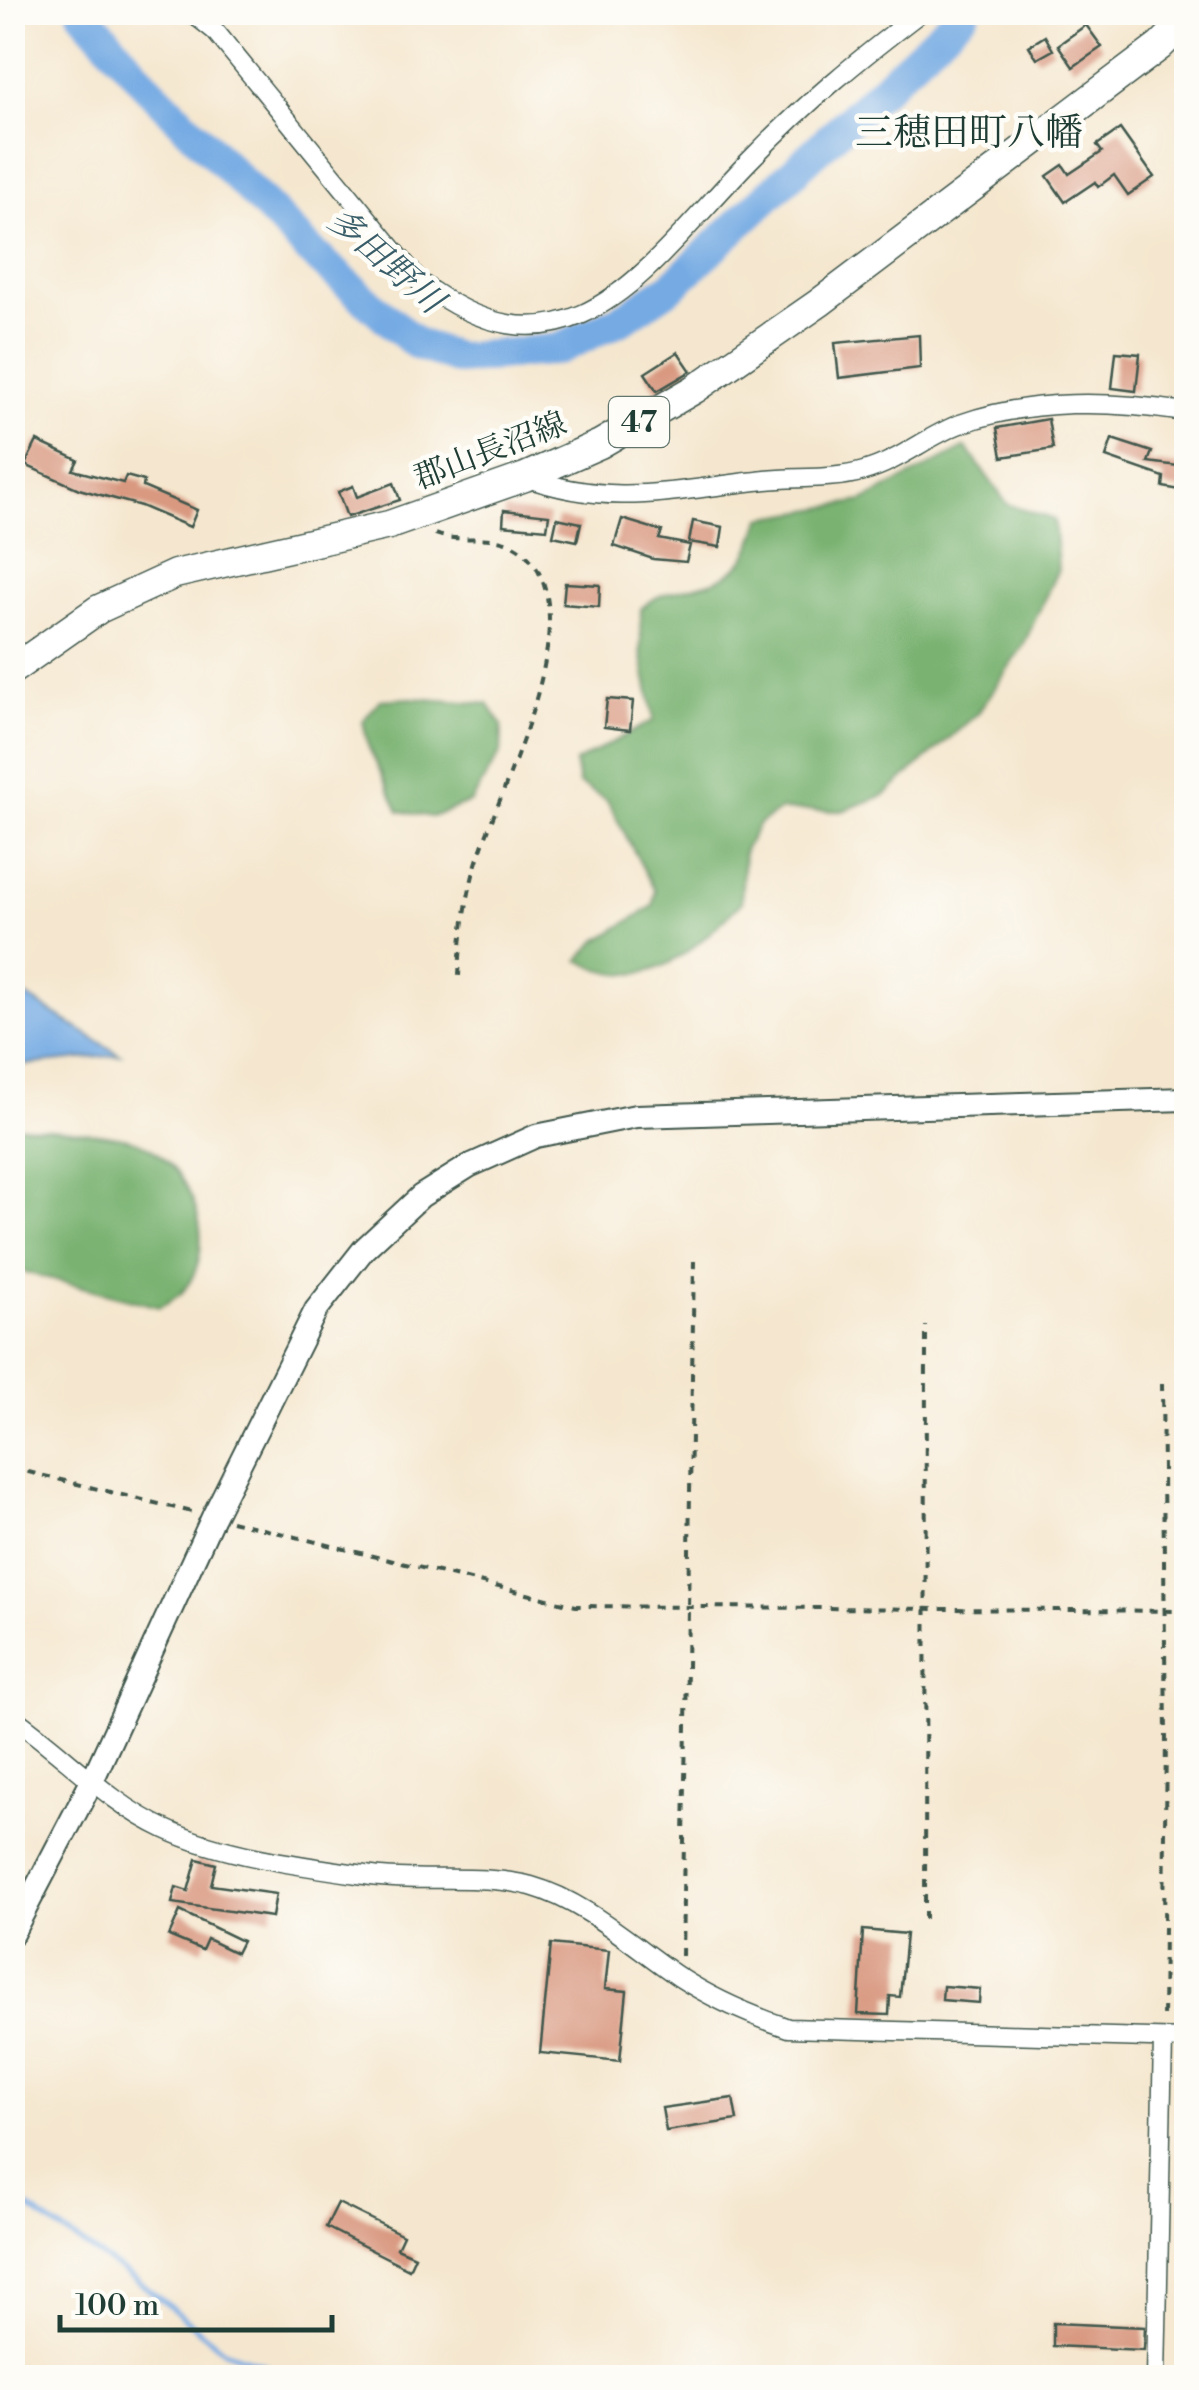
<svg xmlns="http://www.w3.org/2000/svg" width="1199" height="2390" font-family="'Libre Bodoni','Noto Serif JP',serif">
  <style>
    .forest { fill: #79b271; stroke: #4c7852; stroke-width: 2.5 }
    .water { fill: #75aae3; stroke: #4a748c; stroke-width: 2.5 }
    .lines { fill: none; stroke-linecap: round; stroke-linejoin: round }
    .stream { stroke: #75aae3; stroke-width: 5 }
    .river { stroke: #75aae3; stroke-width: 32 }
    .building { fill: #d99981 }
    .minor-casing { stroke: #3f564b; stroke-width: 21 }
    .tertiary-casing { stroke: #3f564b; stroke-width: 26 }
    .primary-casing { stroke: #3f564b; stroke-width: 31 }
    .path { stroke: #3f564b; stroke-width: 4; stroke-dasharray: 8 8; stroke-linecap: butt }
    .minor { stroke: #fff; stroke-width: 18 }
    .tertiary { stroke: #fff; stroke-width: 22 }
    .primary { stroke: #fff; stroke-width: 28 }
    .labels { text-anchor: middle; stroke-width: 9; stroke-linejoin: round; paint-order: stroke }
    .shield { fill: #fdfcf7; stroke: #62766e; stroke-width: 2.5 }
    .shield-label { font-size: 30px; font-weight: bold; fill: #1f3d34 }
    .street-label { font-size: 32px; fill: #1f3d34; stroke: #fdfcf7 }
    .water-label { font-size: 35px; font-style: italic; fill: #395e69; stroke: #fdfcf7 }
    .quarter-label { font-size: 38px; fill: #1f3d34; stroke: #fdfcf7 }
  </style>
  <rect width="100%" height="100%" fill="#fdfcf7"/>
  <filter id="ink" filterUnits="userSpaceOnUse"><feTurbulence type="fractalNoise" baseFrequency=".01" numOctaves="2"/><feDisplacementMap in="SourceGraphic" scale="20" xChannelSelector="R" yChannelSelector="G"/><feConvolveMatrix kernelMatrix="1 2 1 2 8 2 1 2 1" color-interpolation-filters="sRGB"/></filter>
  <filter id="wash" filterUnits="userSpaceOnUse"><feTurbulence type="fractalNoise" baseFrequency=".0048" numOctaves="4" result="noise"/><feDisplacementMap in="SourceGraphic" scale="40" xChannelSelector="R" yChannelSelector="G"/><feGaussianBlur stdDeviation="2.25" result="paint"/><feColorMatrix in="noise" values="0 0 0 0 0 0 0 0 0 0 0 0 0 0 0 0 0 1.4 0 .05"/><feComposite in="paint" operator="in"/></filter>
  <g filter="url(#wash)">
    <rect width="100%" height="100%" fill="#f5e7cf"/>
    <g class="forest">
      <path d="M966,447l41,57 47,16 4,49 -35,77 -45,67 -93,82 -43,16 -61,-1 -22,14 -15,26 -3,53c-48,46 -91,96 -162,57l17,-18 57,-36 2,-15 -48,-91 -28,-16 -4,-21 79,-43 -13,-68v-43c27,-27 67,-16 95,-41 14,-11 20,-34 26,-50l101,-17z"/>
      <polygon points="411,698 488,704 502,725 501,752 471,802 432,817 399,811 369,748 363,721 380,700"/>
      <path d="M12,1126c26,2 112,7 131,18 49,25 78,100 41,146 -5,7 -17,12 -25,17l-146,-38z"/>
    </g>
    <polygon class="water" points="12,988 13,988 120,1055 13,1066"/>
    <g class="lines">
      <polyline class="stream" points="12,2197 143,2285 225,2351 268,2366 280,2378"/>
      <polyline class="river" points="83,12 148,87 309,250 415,343 458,359 559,349 627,316 673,285 964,12"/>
    </g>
    <g id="blocks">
      <g class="building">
        <polygon points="1086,25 1102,47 1073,67 1058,45"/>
        <polygon points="1045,36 1053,50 1037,59 1029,46"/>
        <polygon points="1120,129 1154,177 1128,195 1114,175 1098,187 1095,182 1065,202 1047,176 1063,165 1069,174 1102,152 1097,145"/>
        <polygon points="919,335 920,368 839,378 835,343"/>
        <polygon points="678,352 691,371 657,391 645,373"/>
        <polygon points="1116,352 1140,354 1136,391 1112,388"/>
        <polygon points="1048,419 1053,449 1002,457 997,428"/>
        <polygon points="1112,439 1152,452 1148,462 1186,467 1186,491 1163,487 1164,477 1106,457"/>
        <polygon points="37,441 78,460 73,470 123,483 126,476 144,481 143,487 197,510 190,527 141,506 79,489 25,465"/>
        <polygon points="394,483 400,500 347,517 338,492 353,486 357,497"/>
        <polygon points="504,510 549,515 547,529 503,525"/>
        <polygon points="557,518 581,523 577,541 553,536"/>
        <polygon points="622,519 662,531 659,539 690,545 686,562 653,559 614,546"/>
        <polygon points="693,521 723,527 720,547 689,542"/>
        <polygon points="565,583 600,585 599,607 563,604"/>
        <polygon points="607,699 633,701 630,730 604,727"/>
        <polygon points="197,1859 216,1864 211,1885 276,1894 272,1917 172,1903 176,1887 188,1891"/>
        <polygon points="180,1911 242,1941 236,1953 207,1939 202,1950 169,1936"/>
        <polygon points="863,1930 906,1934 900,1997 890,1996 889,2015 858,2014"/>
        <polygon points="551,1944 609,1950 605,1989 627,1991 620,2061 540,2053"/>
        <polygon points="943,1986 980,1989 979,2003 942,2000"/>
        <polygon points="733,2098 737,2120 666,2131 662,2108"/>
        <polygon points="338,2203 403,2235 397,2248 415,2256 409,2269 326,2227"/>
        <polygon points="1053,2323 1145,2327 1144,2350 1053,2346"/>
      </g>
    </g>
  </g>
  <g filter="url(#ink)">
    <use href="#blocks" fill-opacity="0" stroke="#3f564b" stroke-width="2.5"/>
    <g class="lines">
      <g class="minor-casing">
        <g id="minor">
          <path d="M191,12l24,19 205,251c154,117 234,-26 334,-126 55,-56 104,-96 167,-144"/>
          <path d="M525,477c90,32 151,12 241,3 32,-3 67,0 98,-9 36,-10 63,-35 96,-47 74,-26 151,-23 226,-12"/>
          <path d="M12,1717c52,36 96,86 153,112 57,27 144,38 207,47 51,7 109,-3 159,10 54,15 102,60 148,91 34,22 71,38 109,51l398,11"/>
          <polyline points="1156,2378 1163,2039"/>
        </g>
      </g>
      <g class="tertiary-casing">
        <polyline id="tertiary" points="12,1934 92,1781 213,1517 316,1310 364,1249 421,1196 469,1166 536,1136 636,1116 1186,1099"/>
      </g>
      <g class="primary-casing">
        <polyline id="primary" points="12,670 99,609 175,574 389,525 525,477 600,444 695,389 819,303 1160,46 1186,20"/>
      </g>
      <g class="path">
        <path d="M435,534c29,11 62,-5 88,18 73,64 -29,245 -49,319 -9,35 -14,71 -15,106"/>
        <polyline points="1162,1383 1166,1735 1163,2023"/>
        <polyline points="12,1468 192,1512"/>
        <polyline points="231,1521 576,1606 1186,1611"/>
        <polyline points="925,1919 926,1326"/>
        <polyline points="682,1956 694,1261"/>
      </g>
      <use href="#minor" class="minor"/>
      <use href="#tertiary" class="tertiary"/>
      <use href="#primary" class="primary"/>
    </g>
  </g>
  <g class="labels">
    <rect class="shield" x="609" y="397" width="60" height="50" rx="8"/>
    <g class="shield-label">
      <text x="639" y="432">47</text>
    </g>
    <g class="street-label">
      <text transform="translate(490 450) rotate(-21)" y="11">郡山長沼線</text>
    </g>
    <g class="water-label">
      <text transform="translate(386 260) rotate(41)" y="12">多田野川</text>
    </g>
    <g class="quarter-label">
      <text x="969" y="145">三穂田町八幡</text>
    </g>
  </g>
  <rect width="1199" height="2390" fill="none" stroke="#fdfcf7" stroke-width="50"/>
  <path d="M60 2315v15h272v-15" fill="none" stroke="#1f3d34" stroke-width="5"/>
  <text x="75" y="2315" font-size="30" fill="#1f3d34" stroke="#fdfcf7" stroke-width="8" paint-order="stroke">100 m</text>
</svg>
